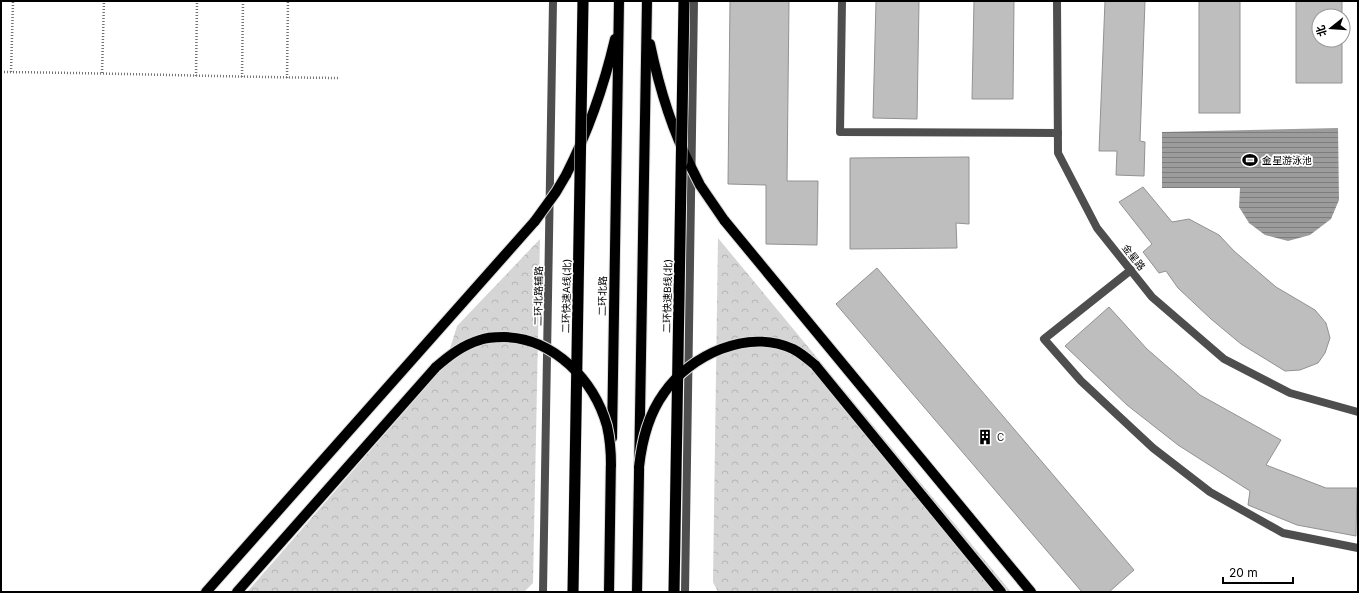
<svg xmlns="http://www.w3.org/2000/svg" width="1359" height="593" font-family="Inter,'Noto Sans SC',sans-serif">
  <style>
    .forest { fill: url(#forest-crowns) }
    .water { fill: url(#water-rules) }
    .building { fill: #bebebe; stroke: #929292 }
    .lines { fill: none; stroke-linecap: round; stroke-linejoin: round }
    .primary-casing { stroke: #dbdbdb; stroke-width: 12 }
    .path { stroke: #707070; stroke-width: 2.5; stroke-dasharray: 1 2; stroke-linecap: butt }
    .service { stroke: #4e4e4e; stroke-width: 8 }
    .minor { stroke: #4e4e4e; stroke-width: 8 }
    .primary { stroke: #000; stroke-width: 10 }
    .primary-bridge-casing { stroke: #dbdbdb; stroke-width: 12; stroke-linecap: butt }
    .trunk-bridge-casing { stroke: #dbdbdb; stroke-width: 12; stroke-linecap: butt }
    .primary-bridge { stroke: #000; stroke-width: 10 }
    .trunk-bridge { stroke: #000; stroke-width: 11 }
    .labels { text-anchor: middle; stroke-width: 3.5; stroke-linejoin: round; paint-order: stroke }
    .poi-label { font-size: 10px; fill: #000; stroke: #fff; text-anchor: start }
    .street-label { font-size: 10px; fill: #000; stroke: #fff }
  </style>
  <defs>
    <pattern id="forest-crowns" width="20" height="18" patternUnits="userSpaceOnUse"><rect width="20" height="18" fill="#d5d5d5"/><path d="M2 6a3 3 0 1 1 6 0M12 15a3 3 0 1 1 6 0" fill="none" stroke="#b5b5b5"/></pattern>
    <pattern id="water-rules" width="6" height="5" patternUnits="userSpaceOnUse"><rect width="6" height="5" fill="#9c9c9c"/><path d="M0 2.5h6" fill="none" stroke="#7d7d7d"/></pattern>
  </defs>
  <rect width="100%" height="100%" fill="#fff"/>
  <g class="forest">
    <polygon points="718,238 1011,592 718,592 713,582"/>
    <polygon points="540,239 533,583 524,592 247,592 445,365 457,326"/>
  </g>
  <polygon class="water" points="1338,128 1339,200 1331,219 1310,235 1288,241 1265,235 1249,223 1239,207 1240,188 1162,188 1162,132"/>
  <g class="building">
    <polygon points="730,1 789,1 787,181 818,181 817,245 766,244 766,185 728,184"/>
    <polygon points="876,1 919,1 917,119 873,118"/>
    <polygon points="974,1 1014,1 1013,99 972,99"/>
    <polygon points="1105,1 1145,1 1140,141 1145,142 1144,176 1116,175 1117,151 1099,151"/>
    <rect x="1199" y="1" width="41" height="112"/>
    <polygon points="1296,1 1342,1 1342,16 1319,16 1319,40 1342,40 1342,83 1296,83"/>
    <polygon points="969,157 969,224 956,223 957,248 850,249 850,158"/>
    <polygon points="1143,187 1172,222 1189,219 1219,235 1234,251 1276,287 1315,310 1326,323 1330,338 1325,353 1318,363 1300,370 1285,371 1241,344 1211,319 1178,288 1166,271 1159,273 1143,252 1152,244 1119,202"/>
    <polygon points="877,268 1134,570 1109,592 1082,592 836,304"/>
    <polygon points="1109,307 1147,349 1200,395 1281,440 1266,465 1326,488 1357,488 1356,536 1297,525 1248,505 1250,491 1178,445 1127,405 1065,346"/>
  </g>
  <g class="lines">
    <g class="primary-casing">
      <g id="primary">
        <path d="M650,44c9,43 21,84 41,123"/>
        <path d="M566,175c22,-43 38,-89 49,-136"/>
        <polyline points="724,220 1031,592"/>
        <polyline points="815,365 1001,592"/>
        <polyline points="612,438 619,1"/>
        <polyline points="206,592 535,221"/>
        <polyline points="237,592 436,367"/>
        <polyline points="609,592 611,456"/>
        <polyline points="637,592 647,1"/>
      </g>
    </g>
    <g class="path">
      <path d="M1,72c113,1 226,5 339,6"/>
      <polyline points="11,72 13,1"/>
      <polyline points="102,73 104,1"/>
      <polyline points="196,76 197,1"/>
      <polyline points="242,77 243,1"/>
      <polyline points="287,78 288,1"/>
    </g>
    <g class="service">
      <polyline points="1057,1 1058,153 1097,228 1152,297 1224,359 1290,393 1358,412"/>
      <polyline points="1131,270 1044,339 1081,381 1153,448 1210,492 1283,533 1358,548"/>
    </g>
    <g class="minor">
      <polyline points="842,1 840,132 1058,133"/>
      <polyline points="543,592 553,1"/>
      <polyline points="685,592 694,1"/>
    </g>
    <use href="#primary" class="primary"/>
    <g class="primary-bridge-casing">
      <g id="primary-bridge">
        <polyline points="691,167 700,185 724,220"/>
        <polyline points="535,221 556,192 566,175"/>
        <path d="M436,367c14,-12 27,-22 44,-27 7,-3 16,-3 24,-3 50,1 90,43 103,89 3,13 4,26 4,39"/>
        <path d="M639,467c3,-27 9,-52 25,-74 26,-38 84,-65 129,-44 8,4 15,10 22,16"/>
      </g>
    </g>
    <g class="trunk-bridge-casing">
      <g id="trunk-bridge">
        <polyline points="573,592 583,1"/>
        <polyline points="674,592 684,1"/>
      </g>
    </g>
    <use href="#primary-bridge" class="primary-bridge"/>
    <use href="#trunk-bridge" class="trunk-bridge"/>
  </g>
  <defs>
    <g id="stadium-bare" transform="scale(1.2)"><path d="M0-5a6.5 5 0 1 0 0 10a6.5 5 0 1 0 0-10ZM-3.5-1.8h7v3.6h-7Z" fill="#000" stroke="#fff" stroke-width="2.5" paint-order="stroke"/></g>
    <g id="building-bare" transform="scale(1.2)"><path d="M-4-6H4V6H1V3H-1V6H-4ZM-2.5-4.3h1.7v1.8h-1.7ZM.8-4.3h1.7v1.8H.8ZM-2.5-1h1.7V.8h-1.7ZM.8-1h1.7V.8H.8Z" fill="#000" stroke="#fff" stroke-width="2.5" paint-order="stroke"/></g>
  </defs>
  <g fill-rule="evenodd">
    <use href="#stadium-bare" x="1250" y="160"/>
    <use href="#building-bare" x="985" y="437"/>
  </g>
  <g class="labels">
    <g class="poi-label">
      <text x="1262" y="164">金星游泳池</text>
      <text x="997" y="441">C</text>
    </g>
    <g class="street-label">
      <text transform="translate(1134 257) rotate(52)" y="4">金星路</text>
      <text transform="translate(538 296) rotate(-89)" y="4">二环北路辅路</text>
      <text transform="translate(566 296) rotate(-89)" y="4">二环快速A线(北)</text>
      <text transform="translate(602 296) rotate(-89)" y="4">二环北路</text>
      <text transform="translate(667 296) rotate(-89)" y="4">二环快速B线(北)</text>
    </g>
  </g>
  <rect width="1359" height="593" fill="none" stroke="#000000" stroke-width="4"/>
  <g transform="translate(1331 28) rotate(253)"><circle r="19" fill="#ffffff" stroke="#999999"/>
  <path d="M0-3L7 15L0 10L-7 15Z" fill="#000000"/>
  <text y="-6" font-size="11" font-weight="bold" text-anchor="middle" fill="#000000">北</text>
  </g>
  <path d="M1223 577v6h70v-6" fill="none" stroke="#000000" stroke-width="2"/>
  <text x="1229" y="577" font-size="12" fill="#000000" stroke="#ffffff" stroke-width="3" paint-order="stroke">20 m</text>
</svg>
